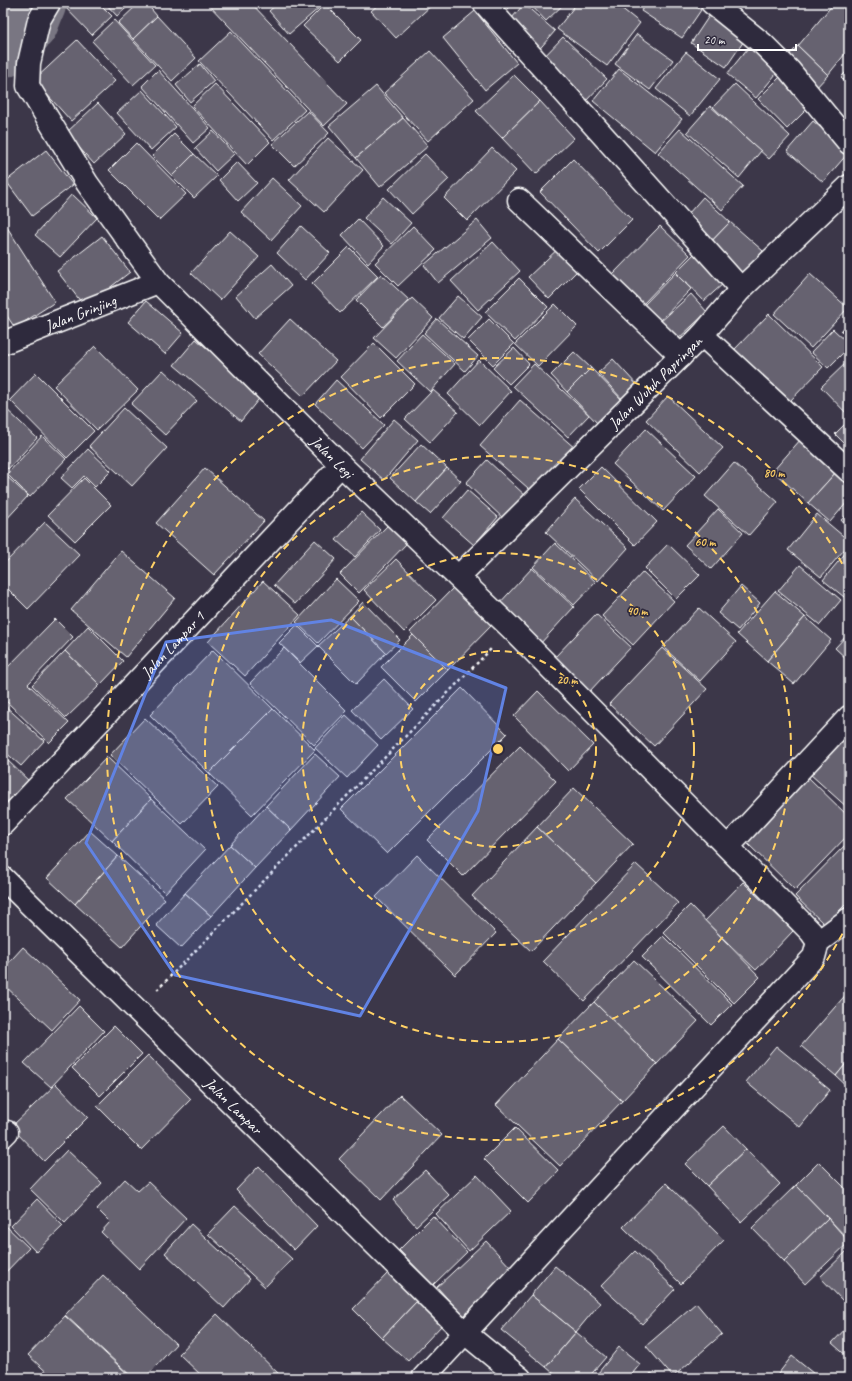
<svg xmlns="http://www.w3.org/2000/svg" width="852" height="1381" font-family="Caveat,sans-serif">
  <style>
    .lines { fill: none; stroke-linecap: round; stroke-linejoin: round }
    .river { stroke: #797682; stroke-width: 59 }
    .building { fill: #666270; stroke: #fff }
    .minor-casing { stroke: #fff; stroke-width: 25 }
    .path { stroke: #fff; stroke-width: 2.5; stroke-dasharray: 3 3; stroke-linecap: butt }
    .minor { stroke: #2f2a3d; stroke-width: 22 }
    .marked { fill: #6183e4; fill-opacity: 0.2; stroke: #6183e4; stroke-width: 3; stroke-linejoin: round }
    .ring { fill: none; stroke: #ffd166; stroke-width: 2; stroke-dasharray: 7 5 }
    .labels { text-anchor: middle; stroke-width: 3.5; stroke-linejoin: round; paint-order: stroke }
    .street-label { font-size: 16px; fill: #fff; stroke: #2f2a3d }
    .centre { fill: #ffd166; stroke: #2f2a3d; stroke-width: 2 }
    .ring-label { font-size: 12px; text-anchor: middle; font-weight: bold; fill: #ffd166; stroke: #2f2a3d; stroke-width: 3.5; stroke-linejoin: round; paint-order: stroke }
  </style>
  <rect width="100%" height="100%" fill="#3c3749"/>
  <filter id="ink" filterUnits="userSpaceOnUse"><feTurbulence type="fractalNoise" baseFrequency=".025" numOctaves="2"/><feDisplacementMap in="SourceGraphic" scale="8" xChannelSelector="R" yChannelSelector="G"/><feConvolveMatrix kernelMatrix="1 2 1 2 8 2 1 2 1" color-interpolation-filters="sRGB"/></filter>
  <g filter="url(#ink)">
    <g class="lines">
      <polyline class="river" points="3,47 7,47 29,23 37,3"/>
    </g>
    <g class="building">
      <polygon points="61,3 99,3 112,16 92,35"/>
      <polygon points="105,3 132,3 117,16"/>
      <polygon points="139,3 146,3 157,16 133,39 118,23"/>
      <polygon points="207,3 251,3 347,104 324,126"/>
      <polygon points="278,3 317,3 320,7 289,34 269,11"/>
      <polygon points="380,3 434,3 396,38 371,11"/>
      <polygon points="497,3 514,3 505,12"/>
      <polygon points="529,3 565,3 546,21"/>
      <polygon points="577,3 615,3 640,23 607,66 557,29"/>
      <polygon points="646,3 691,3 701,10 682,38 641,11"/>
      <polygon points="834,3 849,3 849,49 828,75 798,46"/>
      <polygon points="325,4 361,40 340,61 303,26"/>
      <polygon points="524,4 555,31 536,53 505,26"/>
      <polygon points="475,11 517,63 485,90 443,38"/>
      <polygon points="711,13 746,38 726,67 691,43"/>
      <polygon points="157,16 196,58 172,81 133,39"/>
      <polygon points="114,20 155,65 133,85 92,41"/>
      <polygon points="231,31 305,110 273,140 199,61"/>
      <polygon points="637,34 673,60 650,90 615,64"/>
      <polygon points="563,37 607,79 584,103 540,61"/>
      <polygon points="77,40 115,81 71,121 34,80"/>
      <polygon points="752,43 781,68 756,98 727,74"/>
      <polygon points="798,46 828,75 814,90 784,60"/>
      <polygon points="430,51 474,99 428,141 384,93"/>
      <polygon points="686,52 720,79 690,116 656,89"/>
      <polygon points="200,64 214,81 190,102 176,85"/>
      <polygon points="619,69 682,119 655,152 593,101"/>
      <polygon points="849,69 849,85 841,77"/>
      <polygon points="158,70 210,128 193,143 142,86"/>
      <polygon points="514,75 540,101 502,138 476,111"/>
      <polygon points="780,77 809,107 787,129 758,99"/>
      <polygon points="215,84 270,142 247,165 192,106"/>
      <polygon points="735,84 790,136 769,159 713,107"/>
      <polygon points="376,86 403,118 356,158 329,126"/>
      <polygon points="142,90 176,127 151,150 117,113"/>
      <polygon points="540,101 574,138 536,174 502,138"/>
      <polygon points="98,103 126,134 94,164 66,133"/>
      <polygon points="710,106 761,151 739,178 687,132"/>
      <polygon points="308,111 329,133 294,166 272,144"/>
      <polygon points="403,118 428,146 380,187 356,158"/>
      <polygon points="813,121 849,152 823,182 787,151"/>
      <polygon points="680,129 743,186 722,210 658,153"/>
      <polygon points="213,131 234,154 216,171 195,148"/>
      <polygon points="174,134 194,154 172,176 152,156"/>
      <polygon points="328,138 363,170 324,212 289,180"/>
      <polygon points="136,143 186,194 159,220 109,170"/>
      <polygon points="492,148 516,171 467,221 444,198"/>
      <polygon points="46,150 73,185 32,216 6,181"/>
      <polygon points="194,154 217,176 194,198 172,176"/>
      <polygon points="425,154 449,179 412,214 389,189"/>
      <polygon points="573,159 632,220 599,253 540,192"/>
      <polygon points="237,162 257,183 238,201 219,180"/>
      <polygon points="272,178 302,206 271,240 241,212"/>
      <polygon points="72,194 97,218 60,257 35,235"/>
      <polygon points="383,197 411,223 392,244 364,218"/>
      <polygon points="703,197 730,222 707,246 681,222"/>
      <polygon points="358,219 384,246 368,263 342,235"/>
      <polygon points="477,220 492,238 438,283 424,265"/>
      <polygon points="730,222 763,251 741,276 707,246"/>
      <polygon points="5,224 55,302 15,328 3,310 3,225"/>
      <polygon points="301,226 330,253 305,280 277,253"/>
      <polygon points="413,226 436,250 398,286 375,263"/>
      <polygon points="660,226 690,255 643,304 613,274"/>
      <polygon points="230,231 259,257 220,300 191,273"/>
      <polygon points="102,236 130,272 85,307 57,271"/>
      <polygon points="493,242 520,271 478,310 451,281"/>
      <polygon points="562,245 582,266 549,299 528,277"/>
      <polygon points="349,247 378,276 340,313 312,284"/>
      <polygon points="695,253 724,283 704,301 676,272"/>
      <polygon points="272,264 291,286 255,318 236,296"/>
      <polygon points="675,273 691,289 659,322 643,306"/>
      <polygon points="381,274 409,300 383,327 356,300"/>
      <polygon points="810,274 848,308 811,348 774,314"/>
      <polygon points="519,278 548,307 515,341 485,312"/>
      <polygon points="691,294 707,312 676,341 659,323"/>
      <polygon points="458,296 482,317 463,339 439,318"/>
      <polygon points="412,298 433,318 396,358 374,338"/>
      <polygon points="146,301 183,333 165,354 128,322"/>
      <polygon points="555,304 577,326 538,366 515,344"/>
      <polygon points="769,314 823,367 788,403 734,350"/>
      <polygon points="290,319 336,361 303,396 258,354"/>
      <polygon points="437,319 478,356 465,371 424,333"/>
      <polygon points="489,319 514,344 493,365 468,340"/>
      <polygon points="849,322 849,338 841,331"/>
      <polygon points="833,329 849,344 849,347 828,368 811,352"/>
      <polygon points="422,334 455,364 430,392 397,361"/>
      <polygon points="196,339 262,395 241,421 174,365"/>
      <polygon points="374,343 415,384 381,418 341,377"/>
      <polygon points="95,346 138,390 97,430 54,386"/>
      <polygon points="514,348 529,364 509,384 493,368"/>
      <polygon points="574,352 591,368 567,392 551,375"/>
      <polygon points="613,359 638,386 623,400 598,373"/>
      <polygon points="479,360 511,391 480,425 448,394"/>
      <polygon points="849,360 849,416 821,387"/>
      <polygon points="534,364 589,415 568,437 513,386"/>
      <polygon points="591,368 627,405 603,429 567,392"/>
      <polygon points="163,370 197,401 165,435 131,404"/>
      <polygon points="36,373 94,431 67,458 10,400"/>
      <polygon points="336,380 384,425 362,448 315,404"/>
      <polygon points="433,390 458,412 430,442 405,419"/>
      <polygon points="668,396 723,448 700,472 646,420"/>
      <polygon points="520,400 576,449 536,495 480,446"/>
      <polygon points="3,406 37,438 8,469 3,464"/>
      <polygon points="124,408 167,448 132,486 89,446"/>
      <polygon points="394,419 418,440 384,480 360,459"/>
      <polygon points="849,420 849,448 835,434"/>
      <polygon points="646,429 696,476 663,511 613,464"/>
      <polygon points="42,436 66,459 30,497 7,474"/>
      <polygon points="801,439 837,471 808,503 773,471"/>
      <polygon points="421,444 447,468 416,502 390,478"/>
      <polygon points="88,449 111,471 95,487 84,476 72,488 61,478"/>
      <polygon points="487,460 528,498 506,521 466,483"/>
      <polygon points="734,463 778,502 749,535 705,496"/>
      <polygon points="601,467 657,522 635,545 579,489"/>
      <polygon points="205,468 264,521 214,575 156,523"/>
      <polygon points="447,468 461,481 430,514 416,502"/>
      <polygon points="837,471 849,482 849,500 830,522 808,503"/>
      <polygon points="3,473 28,496 3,523"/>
      <polygon points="84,478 111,505 75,541 48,515"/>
      <polygon points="467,490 498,517 474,545 443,518"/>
      <polygon points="575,499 628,548 598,581 546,532"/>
      <polygon points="718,509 743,533 711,569 685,545"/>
      <polygon points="361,512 380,530 355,557 336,540"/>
      <polygon points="849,513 849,529 841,520"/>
      <polygon points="817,514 849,541 849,544 821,577 788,550"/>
      <polygon points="45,522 80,555 28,609 3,584 3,565"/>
      <polygon points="388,525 407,543 359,593 340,574"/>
      <polygon points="315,540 336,559 295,604 274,585"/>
      <polygon points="555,543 596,582 574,605 533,567"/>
      <polygon points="668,544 700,575 676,599 645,568"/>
      <polygon points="121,551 175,598 126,657 71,610"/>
      <polygon points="847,551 849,553 849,601 823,580"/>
      <polygon points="396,559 436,600 404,632 364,590"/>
      <polygon points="800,565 841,600 820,625 778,591"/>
      <polygon points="532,568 574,607 539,645 497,606"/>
      <polygon points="643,572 674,601 633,645 602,616"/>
      <polygon points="336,579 359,601 318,643 296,622"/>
      <polygon points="263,581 300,615 245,676 208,642"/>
      <polygon points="741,586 760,603 738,630 718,613"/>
      <polygon points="454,587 492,625 448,670 410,632"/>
      <polygon points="775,591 805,617 767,661 737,634"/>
      <polygon points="363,602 400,640 386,653 350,616"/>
      <polygon points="699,608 736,642 700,681 663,647"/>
      <polygon points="596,614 631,647 589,692 554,658"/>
      <polygon points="350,616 386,653 356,684 318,646"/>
      <polygon points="805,617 831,640 794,684 767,661"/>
      <polygon points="55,619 73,637 28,684 69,723 49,743 3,698 3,672"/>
      <polygon points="297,625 318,646 300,663 279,643"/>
      <polygon points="88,626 123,661 100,685 65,651"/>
      <polygon points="849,633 849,661 835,648"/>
      <polygon points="413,635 448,670 416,702 381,667"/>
      <polygon points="284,648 347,711 314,745 250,683"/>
      <polygon points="662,648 707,689 654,746 609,704"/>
      <polygon points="213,650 273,709 209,773 150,715"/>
      <polygon points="65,651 100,685 66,718 32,685"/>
      <polygon points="384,679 413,709 381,740 352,710"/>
      <polygon points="462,688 507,734 387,854 341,809"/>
      <polygon points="538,691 593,745 568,771 514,716"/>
      <polygon points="3,704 44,741 21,766 3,750"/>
      <polygon points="273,709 315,750 252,815 209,773"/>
      <polygon points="346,715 378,745 347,778 315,748"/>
      <polygon points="145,718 218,787 182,824 110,755"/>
      <polygon points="843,738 849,743 849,809 810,774"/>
      <polygon points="520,746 556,781 463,876 427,840"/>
      <polygon points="315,754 340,777 291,830 266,806"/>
      <polygon points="3,756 33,785 3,815"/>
      <polygon points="107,757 151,799 112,841 67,799"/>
      <polygon points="808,777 849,817 849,834 795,890 746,842"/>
      <polygon points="574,788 633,844 596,883 537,827"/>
      <polygon points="151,799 205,850 165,893 112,841"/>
      <polygon points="266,806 291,830 255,868 230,845"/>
      <polygon points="537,827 596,883 531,951 472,896"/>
      <polygon points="90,831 118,856 75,904 47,878"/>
      <polygon points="849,841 849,901 825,925 795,896"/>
      <polygon points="230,845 255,868 211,916 185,893"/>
      <polygon points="417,855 496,933 455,975 376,897"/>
      <polygon points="118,856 165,899 122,947 75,904"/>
      <polygon points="636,864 678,903 584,1001 543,961"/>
      <polygon points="743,882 793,931 756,970 705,921"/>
      <polygon points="185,893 211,916 181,948 156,925"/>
      <polygon points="690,905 760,977 734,1003 663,932"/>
      <polygon points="663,936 732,1004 711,1025 642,957"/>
      <polygon points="23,947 80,1000 52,1030 3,984 3,969"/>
      <polygon points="634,960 698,1021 657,1064 594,1002"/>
      <polygon points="849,991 849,1060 836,1076 801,1046"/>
      <polygon points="594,1002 657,1064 622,1101 558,1039"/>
      <polygon points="79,1006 104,1031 51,1087 24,1063"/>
      <polygon points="114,1026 142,1054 100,1096 72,1068"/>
      <polygon points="558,1039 622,1101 560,1166 496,1105"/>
      <polygon points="776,1046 830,1090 800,1127 746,1082"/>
      <polygon points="148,1055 191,1099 141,1150 97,1106"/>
      <polygon points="849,1060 849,1088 836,1076"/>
      <polygon points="56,1084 88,1117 44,1161 11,1127"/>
      <polygon points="400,1095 442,1135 381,1200 339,1159"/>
      <polygon points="724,1126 746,1149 707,1186 685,1164"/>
      <polygon points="515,1128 559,1171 528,1203 484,1159"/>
      <polygon points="746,1149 780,1184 741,1222 707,1186"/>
      <polygon points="67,1150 102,1183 65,1223 30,1189"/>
      <polygon points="819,1162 849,1192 849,1240 796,1185"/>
      <polygon points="259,1166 317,1226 294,1250 236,1190"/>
      <polygon points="425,1170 449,1195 416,1226 393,1200"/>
      <polygon points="477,1175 511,1211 469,1251 436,1214"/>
      <polygon points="125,1179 138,1191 148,1182 186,1218 139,1269 101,1232 110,1222 97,1209"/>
      <polygon points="666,1183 724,1240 681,1284 623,1227"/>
      <polygon points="796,1185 828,1218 784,1261 752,1228"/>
      <polygon points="37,1199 63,1226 36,1252 11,1226"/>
      <polygon points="235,1206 292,1259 265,1287 208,1234"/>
      <polygon points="433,1216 467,1252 433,1285 399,1250"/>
      <polygon points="828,1218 849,1242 805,1284 784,1261"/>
      <polygon points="3,1223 29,1248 3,1275"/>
      <polygon points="191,1224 250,1279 224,1308 165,1253"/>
      <polygon points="486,1241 513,1270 464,1317 437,1287"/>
      <polygon points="849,1249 849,1295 843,1301 820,1277"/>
      <polygon points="635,1251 675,1289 642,1324 601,1286"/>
      <polygon points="555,1266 600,1303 576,1332 531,1295"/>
      <polygon points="388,1273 417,1301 382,1338 353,1309"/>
      <polygon points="103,1275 176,1344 145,1378 133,1378 65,1315"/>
      <polygon points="531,1295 576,1332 546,1367 501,1330"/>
      <polygon points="417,1301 442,1325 408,1361 382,1338"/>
      <polygon points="696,1303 722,1334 673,1377 646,1346"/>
      <polygon points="217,1314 283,1378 204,1378 179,1354"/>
      <polygon points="65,1316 132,1378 53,1378 28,1355"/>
      <polygon points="849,1325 849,1358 832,1343"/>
      <polygon points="576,1332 606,1357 588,1378 559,1378 546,1367"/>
      <polygon points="619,1347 640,1364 629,1378 594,1378"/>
      <polygon points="792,1356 819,1378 775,1378"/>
      <polygon points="651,1373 658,1378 647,1378"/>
    </g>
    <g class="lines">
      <g class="minor-casing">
        <g id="minor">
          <path id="s1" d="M49,3l-10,17 -10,43 -1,23 59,97 71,99 183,183 170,163 300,304 7,10"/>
          <polyline points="484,3 741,289"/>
          <polyline points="712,3 763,44 789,70 849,143"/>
          <polyline points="519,200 681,356"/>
          <polyline points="702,335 849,471"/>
          <path id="s2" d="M3,343l155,-61"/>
          <path id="s3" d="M458,577l244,-242 39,-46 108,-103"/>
          <path id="s4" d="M3,824l338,-359"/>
          <polyline points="728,847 849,717"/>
          <path id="s5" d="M3,878l462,455 55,45"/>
          <polyline points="3,1136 7,1132"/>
          <polyline points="423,1378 814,957 818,942 849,919"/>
        </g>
      </g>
      <polyline class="path" points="157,990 492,648"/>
      <use href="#minor" class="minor"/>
    </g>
  </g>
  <path class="marked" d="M331,620l175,68 -28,123 -118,205 -185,-41 -89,-132 80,-201z"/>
  <g class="ring">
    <circle cx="498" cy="749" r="98"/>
    <circle cx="498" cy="749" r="196"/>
    <circle cx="498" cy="749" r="293"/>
    <path d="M848 923A391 391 0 1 1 848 575"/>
  </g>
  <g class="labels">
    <g class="street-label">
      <text dy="6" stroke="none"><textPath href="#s2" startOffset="83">Jalan Grinjing</textPath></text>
      <text dy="6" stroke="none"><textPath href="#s3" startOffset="277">Jalan Wuluh Papringan</textPath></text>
      <text dy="6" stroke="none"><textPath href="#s1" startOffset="569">Jalan Legi</textPath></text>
      <text dy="6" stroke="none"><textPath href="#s4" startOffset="247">Jalan Lampar 1</textPath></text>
      <text dy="6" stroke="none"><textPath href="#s5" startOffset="324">Jalan Lampar</textPath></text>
    </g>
  </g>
  <circle cx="498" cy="749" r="6" class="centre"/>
  <g class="ring-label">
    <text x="774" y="477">80 m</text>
    <text x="705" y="546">60 m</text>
    <text x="637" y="615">40 m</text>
    <text x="567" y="684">20 m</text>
  </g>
  <rect width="852" height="1381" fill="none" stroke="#2f2a3d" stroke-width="16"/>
  <rect x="8" y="8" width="836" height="1365" fill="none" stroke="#fff" stroke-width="1.5" filter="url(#ink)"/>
  <path d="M698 44v6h98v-6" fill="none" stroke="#ffffff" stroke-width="2"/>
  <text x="704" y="44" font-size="12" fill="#ffffff" stroke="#2f2a3d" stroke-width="3" paint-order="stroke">20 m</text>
</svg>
